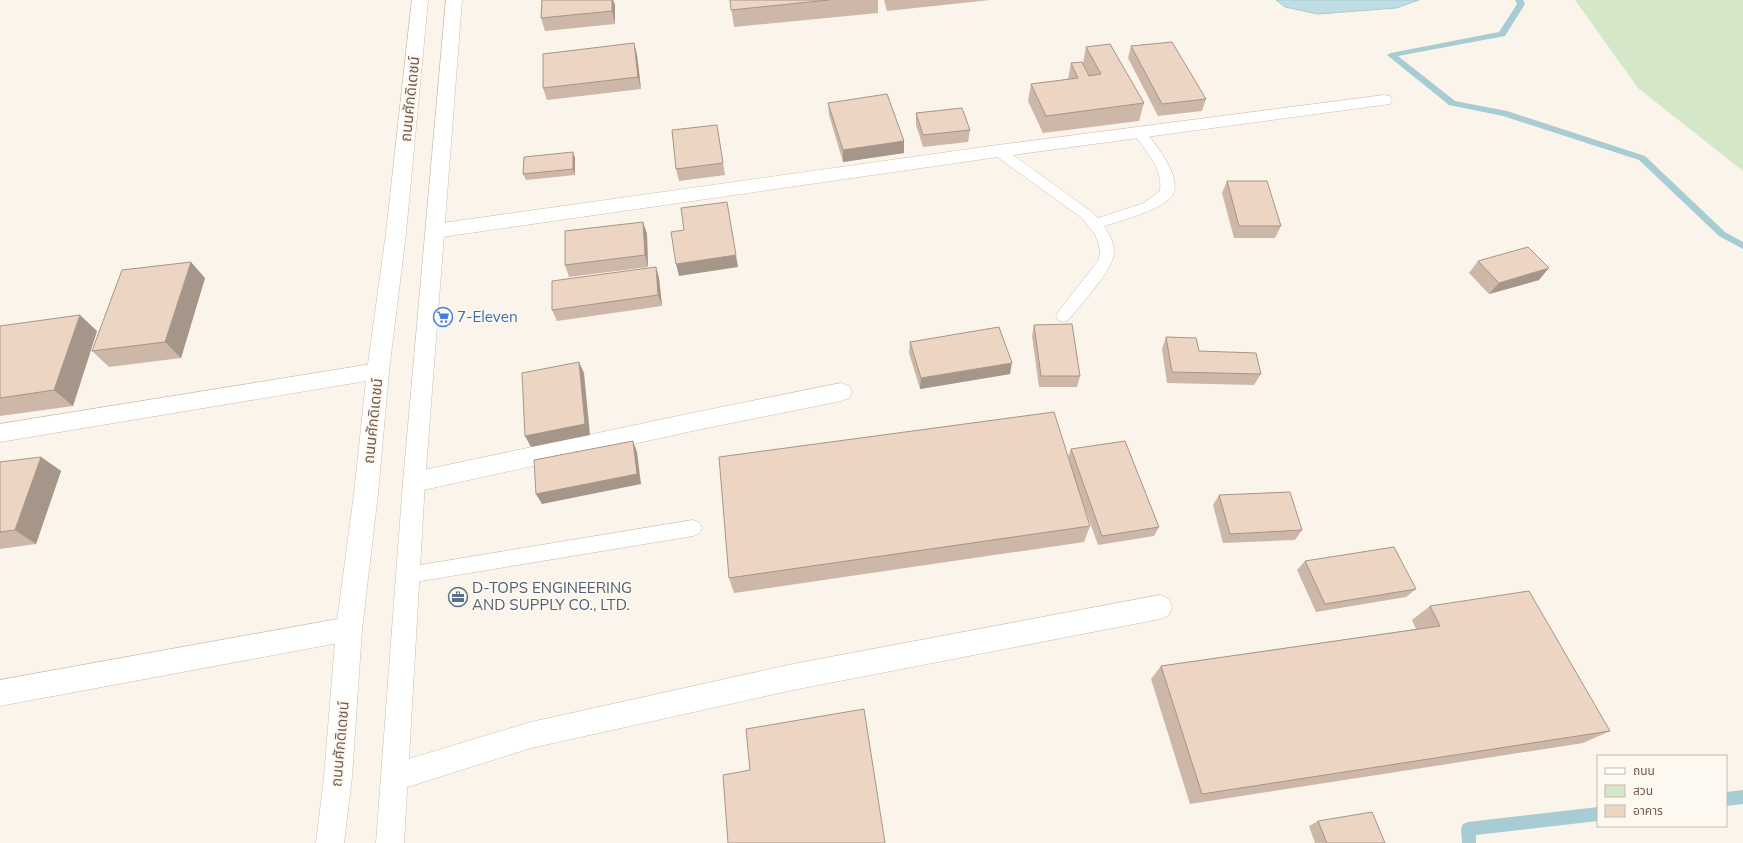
<svg xmlns="http://www.w3.org/2000/svg" width="1743" height="843" font-family="Mulish,'Noto Sans Thai',sans-serif">
  <style>
    .green { fill: #d5e7c9 }
    .water { fill: #c0dde3; stroke: #a7ccd4 }
    .lines { fill: none; stroke-linecap: round; stroke-linejoin: round }
    .stream { fill: #a7ccd4; fill-rule: evenodd }
    .service-casing { stroke: #ccbdb0; stroke-width: 1 }
    .minor-casing { stroke: #ccbdb0; stroke-width: 1 }
    .secondary-casing { stroke: #cebdae; stroke-width: 1 }
    .service { fill: #fff; fill-rule: evenodd }
    .minor { fill: #fff; fill-rule: evenodd }
    .secondary { fill: #fff; fill-rule: evenodd }
    .wall { fill: #ccb7a9 }
    .shaded-wall { fill: #a69589 }
    .building { fill: #edd5c4; stroke: #a69589 }
    .labels { text-anchor: middle; stroke-width: 4; stroke-linejoin: round; paint-order: stroke }
    .street-label { font-size: 15px; fill: #735c4f; stroke: #fdf8f0 }
    .shop-label { font-size: 15px; fill: #366cbe; stroke: #fdf8f0; text-anchor: start }
    .service-label { font-size: 15px; fill: #4e5e75; stroke: #fdf8f0; text-anchor: start }
  </style>
  <rect width="100%" height="100%" fill="#fbf4ea"/>
  <polygon class="green" points="1575,0 1743,0 1743,171 1638,88"/>
  <polygon class="water" points="1276,0 1419,0 1396,8 1318,14 1285,7"/>
  <g class="lines">
    <g class="stream">
      <polygon points="1515,0 1523,0 1525,4 1505,36 1398,56 1455,101 1507,111 1645,156 1725,232 1743,242 1743,249 1719,236 1639,160 1503,116 1449,105 1387,55 1391,53 1499,32 1517,4"/>
      <polygon points="1743,790 1743,804 1726,806 1726,792"/>
      <polygon points="1598,807 1598,821 1476,835 1476,843 1462,843 1461,829 1463,824 1468,822"/>
    </g>
    <g class="service-casing">
      <g id="service">
        <path d="M1139,128l4,1c11,14 39,46 30,65 -7,15 -53,27 -69,32 5,8 10,16 10,26 0,17 -34,54 -46,68l-5,2 -5,-2 -2,-4 2,-4 40,-51 2,-8 -2,-12 -4,-8 -12,-15 -89,-64 -1,-3 1,-3 5,-1 5,1 89,64 6,6 46,-15 16,-12c3,-25 -15,-40 -27,-59l2,-3z"/>
        <polygon points="693,520 699,523 702,528 699,533 693,536 409,583 403,581 400,575 403,569 409,567"/>
      </g>
    </g>
    <g class="minor-casing">
      <g id="minor">
        <polygon points="1384,95 1390,96 1392,100 1390,104 998,157 435,238 428,236 425,231 428,226 435,224 998,145"/>
        <polygon points="378,363 385,365 389,371 385,377 378,379 0,442 0,424"/>
        <polygon points="841,383 849,386 852,392 849,398 841,401 697,430 414,492 406,489 403,482 406,475 414,472 697,412"/>
        <polygon points="1160,595 1169,599 1172,607 1169,615 1160,619 793,690 531,748 395,791 385,787 381,777 385,767 395,763 531,722 793,664"/>
        <polygon points="349,617 358,621 362,629 358,637 349,641 0,706 0,680"/>
      </g>
    </g>
    <g class="secondary-casing">
      <g id="secondary">
        <polygon points="412,0 428,0 406,233 389,371 378,494 362,629 352,777 344,843 316,843 324,777 336,629 354,494 367,371 386,233"/>
        <polygon points="446,0 462,0 425,482 404,843 376,843 403,482"/>
      </g>
    </g>
    <use href="#service" class="service"/>
    <use href="#minor" class="minor"/>
    <use href="#secondary" class="secondary"/>
  </g>
  <g class="wall">
    <polygon points="542,0 613,0 615,5 615,24 545,31 541,18"/>
    <polygon points="730,0 878,0 878,13 734,27"/>
    <polygon points="884,0 990,0 887,11"/>
    <polygon points="634,43 637,55 641,89 547,100 543,88"/>
    <polygon points="1131,46 1206,99 1202,111 1158,116 1128,58"/>
    <polygon points="1086,47 1144,103 1139,121 1043,133 1028,101 1031,84 1068,79 1071,63 1083,63"/>
    <polygon points="828,103 904,141 904,153 843,162 829,115"/>
    <polygon points="916,113 970,130 968,142 923,147 916,125"/>
    <polygon points="717,125 725,175 679,181 676,169"/>
    <polygon points="575,158 575,175 526,180 523,174"/>
    <polygon points="1227,181 1281,226 1275,238 1234,238 1222,193"/>
    <polygon points="643,222 647,234 648,267 569,277 565,265"/>
    <polygon points="1478,261 1539,280 1489,294 1469,273"/>
    <polygon points="656,267 659,278 662,306 557,321 552,310"/>
    <polygon points="205,278 181,358 109,367 92,351"/>
    <polygon points="1034,325 1080,376 1077,387 1039,387 1032,336"/>
    <polygon points="0,326 97,331 73,406 0,416"/>
    <polygon points="1166,337 1199,351 1261,374 1254,385 1167,383 1162,349"/>
    <polygon points="910,342 1010,374 920,389 909,353"/>
    <polygon points="1071,449 1159,527 1154,536 1098,545 1083,503 1090,526 1084,542 734,593 729,578 1068,457"/>
    <polygon points="41,457 61,471 36,544 0,549 0,462"/>
    <polygon points="1219,495 1302,530 1295,540 1223,543 1213,505"/>
    <polygon points="1305,561 1416,589 1406,597 1316,612 1297,570"/>
    <polygon points="1430,606 1610,731 1583,743 1190,804 1151,679 1161,666 1416,629 1412,620"/>
    <polygon points="1318,821 1385,843 1315,843 1309,826"/>
  </g>
  <g class="shaded-wall">
    <polygon points="612,0 613,0 615,5 615,24 612,11"/>
    <polygon points="634,43 637,55 641,89 638,77"/>
    <polygon points="904,141 904,153 843,162 843,150"/>
    <polygon points="573,152 575,158 575,175 573,169"/>
    <polygon points="643,222 647,234 648,267 645,255"/>
    <polygon points="736,255 738,267 679,276 676,264"/>
    <polygon points="191,262 205,278 181,358 165,342"/>
    <polygon points="656,267 659,278 662,306 658,295"/>
    <polygon points="1549,268 1539,280 1489,294 1499,283"/>
    <polygon points="80,315 97,331 73,406 54,390"/>
    <polygon points="579,362 584,373 590,435 531,447 525,436"/>
    <polygon points="1012,363 1010,374 920,389 921,378"/>
    <polygon points="633,441 637,452 641,484 542,504 536,494"/>
    <polygon points="41,457 61,471 36,544 15,530"/>
  </g>
  <g class="building">
    <polygon points="542,0 612,0 612,11 541,18"/>
    <polygon points="730,0 829,0 731,10"/>
    <polygon points="1172,42 1206,99 1162,104 1131,46"/>
    <polygon points="634,43 638,77 543,88 543,54"/>
    <polygon points="1110,44 1144,103 1046,116 1031,84 1078,78 1071,63 1082,62 1089,76 1101,74 1086,47"/>
    <polygon points="887,94 904,141 843,150 828,103"/>
    <polygon points="962,108 970,130 923,135 916,113"/>
    <polygon points="717,125 723,163 676,169 672,130"/>
    <polygon points="573,152 573,169 523,174 524,157"/>
    <polygon points="1227,181 1267,181 1281,226 1239,226"/>
    <polygon points="727,202 736,255 676,264 671,232 684,230 681,208"/>
    <polygon points="643,222 645,255 565,265 565,231"/>
    <polygon points="1528,247 1549,268 1499,283 1478,261"/>
    <polygon points="191,262 165,342 92,351 122,270"/>
    <polygon points="656,267 658,295 552,310 552,281"/>
    <polygon points="80,315 54,390 0,398 0,326"/>
    <polygon points="1072,324 1080,376 1041,376 1034,325"/>
    <polygon points="999,327 1012,363 921,378 910,342"/>
    <polygon points="1166,337 1196,338 1199,351 1256,353 1261,374 1172,372"/>
    <polygon points="579,362 585,424 525,436 522,373"/>
    <polygon points="1054,412 1090,526 729,578 719,457"/>
    <polygon points="633,441 637,474 536,494 534,460"/>
    <polygon points="1125,441 1159,527 1102,536 1071,449"/>
    <polygon points="41,457 15,530 0,532 0,462"/>
    <polygon points="1290,492 1302,530 1230,534 1219,495"/>
    <polygon points="1394,547 1416,589 1325,604 1305,561"/>
    <polygon points="1529,591 1610,731 1202,794 1161,666 1440,626 1430,606"/>
    <polygon points="864,709 885,843 728,843 723,775 750,770 746,729"/>
    <polygon points="1372,812 1385,843 1327,843 1318,821"/>
  </g>
  <defs>
    <g id="supermarket-ring" transform="scale(1)"><circle r="9.5" fill="#fdf8f0" stroke="#3f7fe0" stroke-width="1.5"/><path d="M-6-5.5h2.5l.6 2H6L4.5 2H-2.5L-4.4-4H-6ZM-1.5 3.2a1.3 1.3 0 1 0 .1 0ZM3 3.2a1.3 1.3 0 1 0 .1 0Z" fill="#3f7fe0"/></g>
    <g id="office-ring" transform="scale(1)"><circle r="9.5" fill="#fdf8f0" stroke="#5c6f8a" stroke-width="1.5"/><path d="M-6-3h4V-5.5h4V-3h4V5H-6ZM-1-4.5V-3h2v-1.5ZM-6 0V1H6V0Z" fill="#5c6f8a"/></g>
  </defs>
  <g fill-rule="evenodd">
    <use href="#supermarket-ring" x="443" y="317"/>
    <use href="#office-ring" x="458" y="597"/>
  </g>
  <g class="labels">
    <g class="street-label">
      <text transform="translate(410 99) rotate(-84)" y="5">ถนนศักดิเดชน์</text>
      <text transform="translate(373 421) rotate(-84)" y="5">ถนนศักดิเดชน์</text>
      <text transform="translate(340 744) rotate(-85)" y="5">ถนนศักดิเดชน์</text>
    </g>
    <g class="shop-label">
      <text x="457" y="322">7-Eleven</text>
    </g>
    <g class="service-label">
      <text x="472" y="593">D-TOPS ENGINEERING<tspan x="472" dy="17">AND SUPPLY CO., LTD.</tspan></text>
    </g>
  </g>
  <rect x="1597" y="755" width="130" height="72" fill="#fdf8f0" stroke="#c6bab0"/>
  <rect x="1605" y="768" width="20" height="6" fill="#ffffff" stroke="#c6bab0"/>
  <text x="1633" y="775" font-size="12" fill="#735c4f">ถนน</text>
  <rect x="1605" y="785" width="20" height="12" fill="#d5e7c9" stroke="#c6bab0"/>
  <text x="1633" y="795" font-size="12" fill="#735c4f">สวน</text>
  <rect x="1605" y="805" width="20" height="12" fill="#edd5c4" stroke="#c6bab0"/>
  <text x="1633" y="815" font-size="12" fill="#735c4f">อาคาร</text>
</svg>
